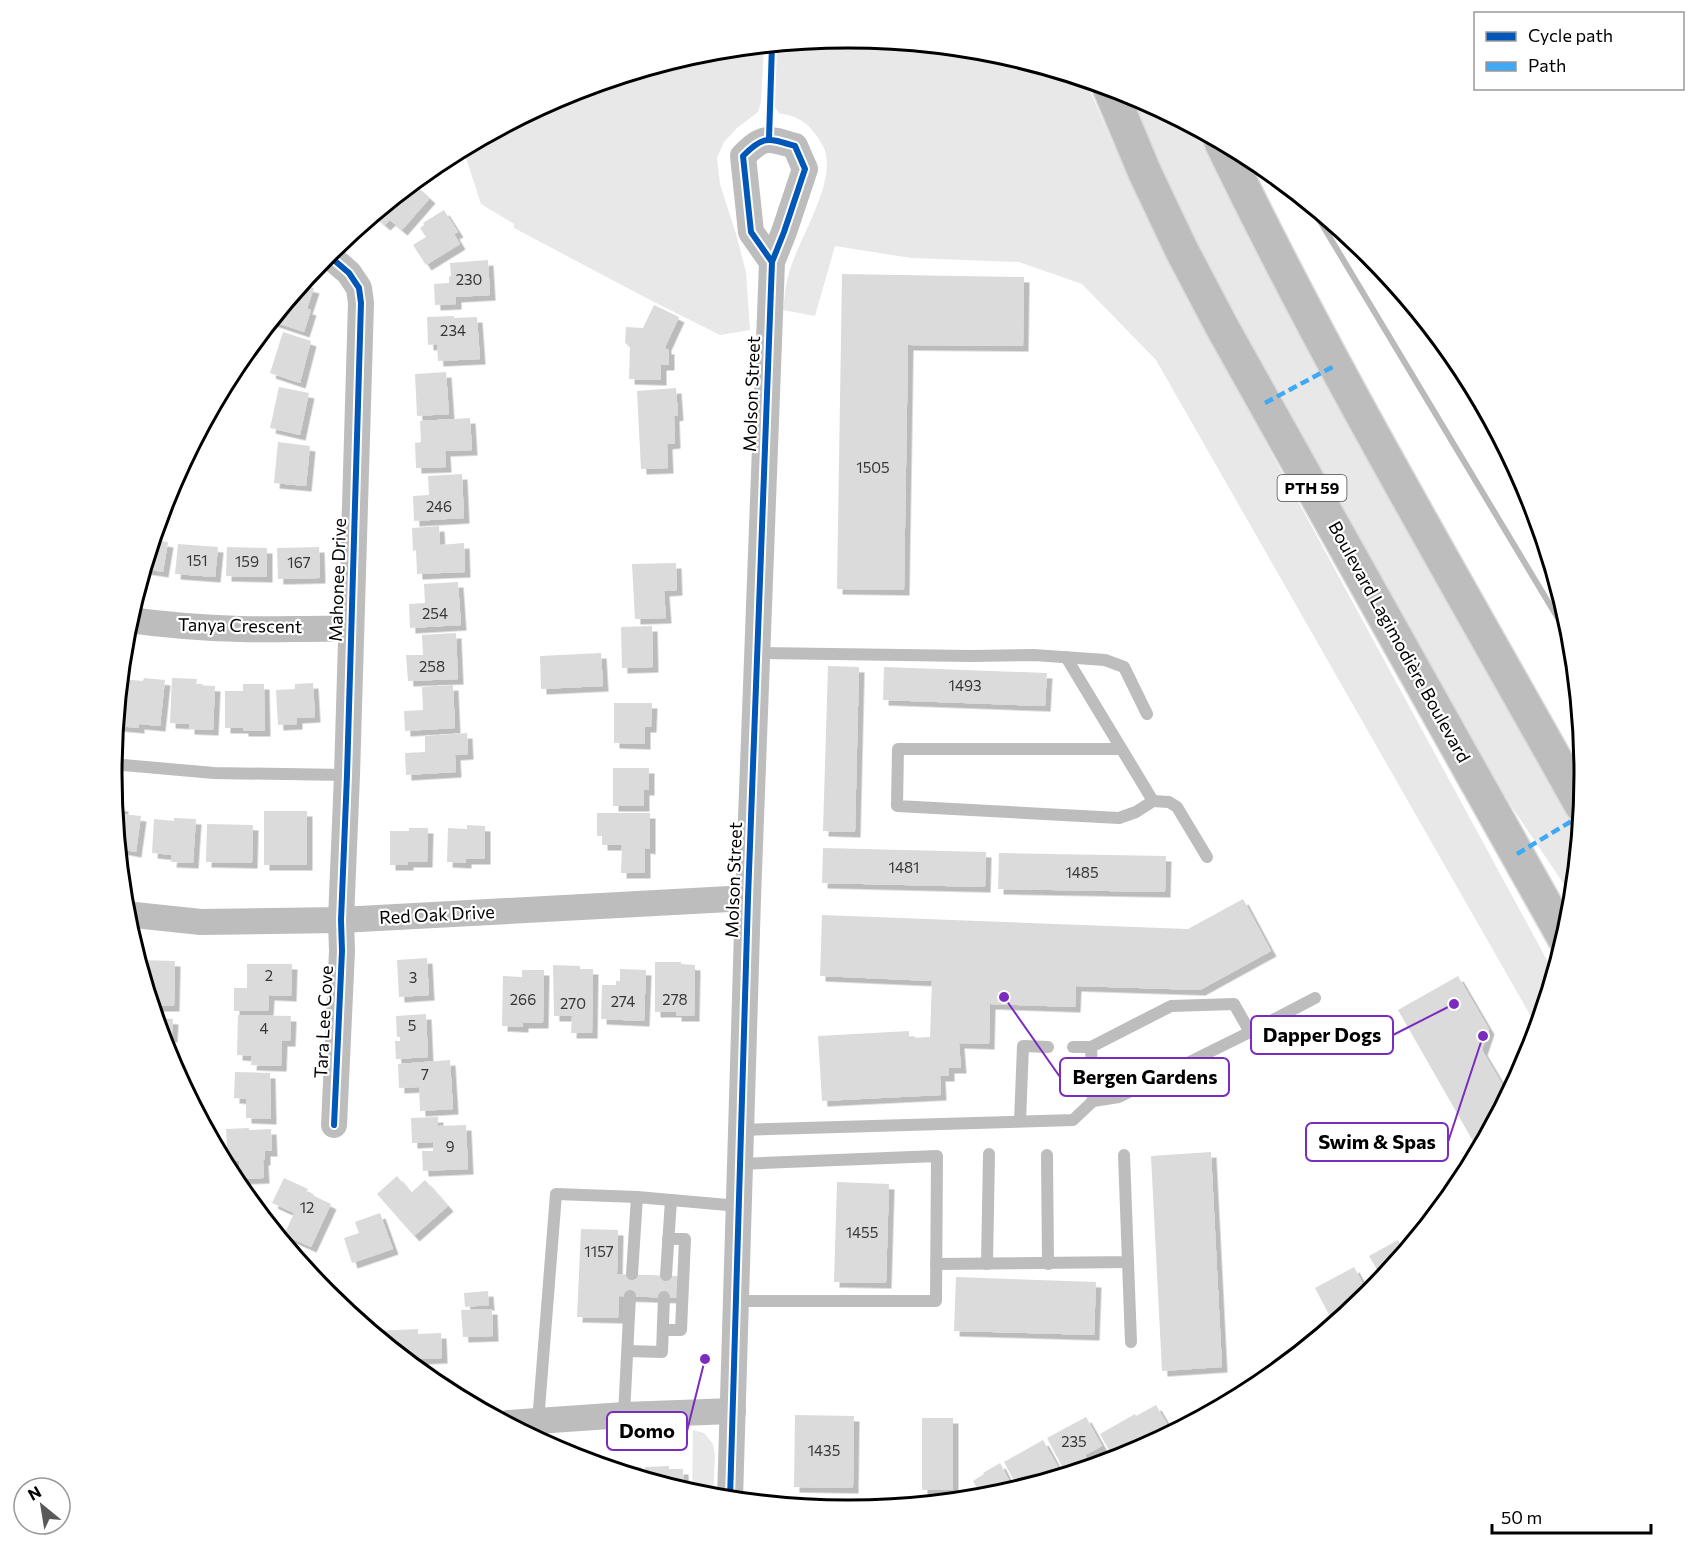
<svg xmlns="http://www.w3.org/2000/svg" width="1696" height="1548" font-family="Commissioner,sans-serif">
  <style>
    .green { fill: #e8e8e8 }
    .lines { fill: none; stroke-linecap: round; stroke-linejoin: round }
    .stream { stroke: #bababa; stroke-width: 6 }
    .building { fill: #dbdbdb; filter: url(#shadow) }
    .primary-casing { stroke: #dbdbdb; stroke-width: 36 }
    .lane { stroke: #bdbdbd; stroke-width: 12 }
    .street { stroke: #bdbdbd; stroke-width: 26 }
    .primary { stroke: #bdbdbd; stroke-width: 33 }
    .quiet { stroke: #3fa9f5; stroke-width: 4.5; stroke-dasharray: 9 4.5; stroke-linecap: butt }
    .cycleway-casing { stroke: #fff; stroke-width: 10 }
    .cycleway { stroke: #0057b8; stroke-width: 6 }
    .labels { text-anchor: middle; stroke-width: 4.5; stroke-linejoin: round; paint-order: stroke }
    .number-label { font-size: 15px; fill: #373737 }
    .shield { fill: #fff; stroke: #4c4c4c; stroke-width: 1.5 }
    .shield-label { font-size: 16px; font-weight: bold; fill: #000 }
    .street-label { font-size: 18px; fill: #000; stroke: #fff }
    .rim { fill: none; stroke: #000; stroke-width: 3 }
    .leader { fill: none; stroke: #7b2cbf; stroke-width: 2 }
    .callout-dot { fill: #7b2cbf; stroke: #fff; stroke-width: 2 }
    .callout { fill: #fff; stroke: #7b2cbf; stroke-width: 2 }
    .callout-label { font-size: 20px; text-anchor: middle; font-weight: bold; fill: #000 }
  </style>
  <defs>
    <filter id="shadow"><feDropShadow dx="5.5" dy="5.5" stdDeviation="0" flood-color="#0004"/></filter>
  </defs>
  <rect width="100%" height="100%" fill="#fff"/>
  <g class="green">
    <path d="M848,38l144,14 93,28 56,126 27,56 386,711 -17,54 -381,-667 -74,-76 -63,-22 -108,-4 -76,-12 -20,70 -32,-6c2,-12 2,-25 6,-37 9,-33 44,-84 37,-119 -2,-8 -8,-17 -14,-24 -7,-9 -20,-16 -32,-16l-6,-8 1,-61z"/>
    <polygon points="764,46 761,102 758,112 737,128 724,142 717,158 720,184 736,234 746,272 750,330 720,335 652,301 514,228 514,224 481,204 466,158 458,151 566,93 705,52"/>
    <polygon points="1126,92 1198,130 1231,200 1310,346 1579,827 1572,896 1497,785 1215,281 1173,198"/>
    <polygon points="693,1430 704,1433 713,1444 715,1456 713,1497 692,1493"/>
  </g>
  <g class="lines">
    <polyline class="stream" points="1311,206 1571,640"/>
  </g>
  <g class="building">
    <polygon points="413,183 430,198 402,230 390,220 385,225 373,215"/>
    <polygon points="444,210 458,232 454,234 460,244 426,265 413,245 426,237 420,228 424,225 423,223"/>
    <polygon points="488,260 490,295 456,297 456,304 435,305 434,284 449,283 449,277 451,276 450,263"/>
    <polygon points="842,274 1024,277 1023,346 908,345 904,590 837,589"/>
    <polygon points="301,285 314,288 307,309 311,310 304,332 271,321"/>
    <polygon points="654,305 679,317 666,345 666,349 669,349 669,365 661,365 661,380 629,379 630,348 625,342 626,327 643,328"/>
    <polygon points="454,316 454,318 477,317 480,359 438,361 437,344 428,345 427,317"/>
    <polygon points="283,332 311,341 300,383 270,373"/>
    <polygon points="446,372 449,414 417,416 415,374"/>
    <polygon points="279,387 309,393 300,435 270,428"/>
    <polygon points="676,388 678,415 674,416 675,443 667,444 668,468 641,469 637,391"/>
    <polygon points="470,418 472,450 445,451 446,467 416,468 415,443 421,442 420,421"/>
    <polygon points="278,442 310,446 306,486 274,483"/>
    <polygon points="462,474 464,518 414,521 413,496 429,495 428,476"/>
    <polygon points="439,526 440,545 464,543 465,572 417,574 416,550 413,551 412,528"/>
    <polygon points="153,540 168,542 163,572 144,569"/>
    <polygon points="178,544 218,547 215,577 175,574"/>
    <polygon points="227,547 267,548 267,577 226,576"/>
    <polygon points="319,547 320,578 278,579 277,548"/>
    <polygon points="676,563 677,590 664,591 666,618 635,619 632,564"/>
    <polygon points="458,582 461,625 410,628 409,604 425,603 424,584"/>
    <polygon points="652,626 653,667 622,668 621,627"/>
    <polygon points="456,633 458,679 408,681 406,655 423,655 422,635"/>
    <polygon points="601,653 603,686 541,689 540,656"/>
    <polygon points="828,666 859,667 855,832 823,831"/>
    <polygon points="884,667 1047,673 1045,706 883,700"/>
    <polygon points="144,678 165,680 160,726 139,724 139,728 117,726 121,679 143,681"/>
    <polygon points="172,678 197,679 196,685 215,686 213,730 189,729 189,724 170,723"/>
    <polygon points="313,683 315,717 297,718 297,724 278,725 276,690 295,689 295,684"/>
    <polygon points="243,684 264,684 265,731 243,731 243,728 225,728 225,691 243,691"/>
    <polygon points="453,685 455,728 405,731 404,711 423,710 422,687"/>
    <polygon points="614,703 652,703 651,727 645,727 645,744 614,743"/>
    <polygon points="467,733 468,754 455,755 456,772 406,775 405,753 425,752 425,736"/>
    <polygon points="613,768 649,768 649,790 644,790 644,806 613,806"/>
    <polygon points="115,805 123,806 122,814 141,816 136,852 119,849"/>
    <rect x="264" y="811" width="43" height="54"/>
    <polygon points="597,813 650,813 650,849 645,848 645,873 621,873 622,845 602,845 602,836 597,836"/>
    <polygon points="174,818 196,819 193,863 171,862 172,855 152,853 154,819 174,821"/>
    <polygon points="207,824 253,825 252,863 206,862"/>
    <polygon points="467,825 485,826 485,859 466,859 466,863 447,862 448,828 467,829"/>
    <polygon points="409,828 428,828 427,862 408,862 408,865 390,865 390,831 409,831"/>
    <polygon points="823,848 986,852 985,887 822,883"/>
    <polygon points="999,853 1166,856 1165,892 998,889"/>
    <polygon points="1243,899 1271,951 1200,990 1076,986 1075,1007 990,1004 989,1044 959,1043 961,1068 949,1068 949,1076 940,1076 941,1095 822,1101 818,1036 909,1031 909,1038 930,1037 932,981 820,976 822,915 1188,929"/>
    <polygon points="427,958 429,995 399,997 397,960"/>
    <polygon points="139,960 175,961 174,1006 152,1006 148,988 147,988"/>
    <polygon points="655,962 681,962 681,964 695,965 694,1016 676,1016 676,1012 655,1012"/>
    <polygon points="247,964 292,964 291,996 269,995 268,1011 234,1011 234,988 247,988"/>
    <polygon points="553,965 580,966 580,969 593,969 592,1033 571,1033 572,1016 554,1016"/>
    <polygon points="620,969 646,970 644,1021 601,1019 602,985 616,985 616,981 620,981"/>
    <polygon points="522,970 544,970 543,1023 523,1023 523,1027 502,1026 503,976 522,977"/>
    <polygon points="1458,976 1489,1029 1482,1050 1508,1094 1478,1150 1398,1010"/>
    <polygon points="426,1014 428,1057 396,1059 395,1041 400,1041 400,1037 397,1037 396,1016"/>
    <polygon points="238,1015 291,1016 290,1041 282,1041 281,1066 251,1065 252,1056 237,1055"/>
    <polygon points="156,1018 173,1019 172,1037 169,1037 168,1056"/>
    <polygon points="450,1060 453,1109 420,1111 419,1087 399,1088 398,1064"/>
    <polygon points="235,1072 270,1073 271,1119 246,1118 246,1099 234,1098"/>
    <polygon points="438,1117 438,1126 466,1125 468,1169 423,1171 422,1151 433,1151 433,1142 412,1143 411,1118"/>
    <polygon points="249,1128 249,1130 271,1129 272,1151 265,1151 265,1160 263,1160 264,1178 240,1179 239,1161 228,1161 226,1129"/>
    <polygon points="1211,1152 1222,1367 1162,1371 1151,1156"/>
    <polygon points="397,1176 411,1193 425,1180 448,1206 414,1236 377,1194"/>
    <polygon points="284,1178 308,1189 306,1192 331,1204 311,1247 284,1235 294,1213 272,1203"/>
    <polygon points="837,1182 889,1184 886,1283 834,1282"/>
    <polygon points="380,1213 393,1249 352,1263 344,1238 359,1233 355,1222"/>
    <polygon points="581,1229 618,1230 617,1274 679,1276 678,1298 619,1296 618,1318 577,1317"/>
    <polygon points="1398,1240 1404,1251 1382,1278 1369,1256"/>
    <polygon points="1354,1267 1369,1295 1334,1324 1315,1288"/>
    <polygon points="956,1277 1096,1282 1094,1335 954,1331"/>
    <polygon points="488,1291 489,1305 465,1307 464,1293"/>
    <polygon points="492,1309 493,1336 463,1337 461,1310"/>
    <polygon points="418,1329 418,1334 441,1333 442,1358 419,1359 419,1365 413,1366 376,1335 376,1331"/>
    <polygon points="1156,1405 1170,1429 1149,1441 1150,1443 1141,1448 1130,1455 1114,1459 1100,1434 1135,1414 1136,1416"/>
    <polygon points="795,1415 854,1416 853,1488 794,1487"/>
    <polygon points="1086,1417 1102,1446 1085,1455 1091,1466 1066,1474 1047,1438"/>
    <rect x="922" y="1418" width="31" height="72"/>
    <polygon points="1043,1440 1059,1469 1043,1479 1044,1481 1018,1488 1004,1462"/>
    <polygon points="1000,1463 1014,1490 991,1496 982,1497 973,1481 984,1474 983,1473"/>
    <polygon points="669,1466 669,1469 683,1469 684,1490 645,1478 645,1467"/>
    <polygon points="641,1467 642,1477 615,1469"/>
  </g>
  <g class="lines">
    <g class="primary-casing">
      <g id="primary">
        <polyline points="1109,87 1145,173 1181,249 1222,327 1564,938"/>
        <path d="M1221,142c109,227 238,444 360,663"/>
      </g>
    </g>
    <g class="lane">
      <polyline points="757,653 971,656 1034,655 1105,660 1124,667 1147,714"/>
      <polyline points="1066,657 1153,801 1136,812 1119,818 897,806 898,749 1121,749"/>
      <polyline points="112,764 214,773 347,775"/>
      <polyline points="1153,801 1169,802 1177,807 1207,857"/>
      <polyline points="1073,1047 1091,1047"/>
      <polyline points="1093,1101 1119,1097 1250,1032"/>
      <polyline points="1020,1121 1023,1046 1048,1047"/>
      <polyline points="741,1130 1073,1120 1093,1101 1091,1047 1171,1006 1234,1004 1250,1032 1315,998"/>
      <polyline points="1047,1155 1048,1264"/>
      <polyline points="1128,1262 1131,1342"/>
      <polyline points="936,1264 1128,1262 1124,1155"/>
      <polyline points="987,1264 989,1154"/>
      <polyline points="632,1274 637,1197 739,1206"/>
      <polyline points="666,1275 671,1200"/>
      <polyline points="736,1301 936,1301 937,1156 740,1164"/>
      <polyline points="663,1330 681,1330 685,1239 668,1239"/>
      <polyline points="628,1351 662,1352 664,1297"/>
      <polyline points="624,1415 630,1296"/>
      <polyline points="538,1422 556,1194 637,1197"/>
    </g>
    <g class="street">
      <polyline points="327,254 349,273 359,288 361,303 347,775 341,920 342,951 334,1125"/>
      <path d="M129,620c37,5 74,8 111,9 37,1 74,-1 111,0"/>
      <polyline points="125,914 201,922 341,920 748,898"/>
      <polyline points="508,1423 624,1415 733,1411"/>
      <path d="M730,1499l18,-601 24,-636 -21,-30 -8,-76c21,-21 25,-18 52,-10l10,23 -21,63 -12,30"/>
    </g>
    <use href="#primary" class="primary"/>
    <g class="quiet">
      <polyline points="1265,403 1336,365"/>
      <polyline points="1517,854 1580,816"/>
    </g>
    <g class="cycleway-casing">
      <g id="cycleway">
        <polyline points="769,139 772,45"/>
        <polyline points="327,254 349,273 359,288 361,303 347,775 341,920 342,951 334,1125"/>
        <path d="M730,1499l18,-601 24,-636 -21,-30 -8,-76c21,-21 25,-18 52,-10l10,23 -21,63 -12,30"/>
      </g>
    </g>
    <use href="#cycleway" class="cycleway"/>
  </g>
  <g class="labels">
    <g class="number-label">
      <text x="469" y="285">230</text>
      <text x="453" y="336">234</text>
      <text x="873" y="473">1505</text>
      <text x="439" y="512">246</text>
      <text x="197" y="566">151</text>
      <text x="247" y="567">159</text>
      <text x="299" y="568">167</text>
      <text x="435" y="619">254</text>
      <text x="432" y="672">258</text>
      <text x="965" y="691">1493</text>
      <text x="904" y="873">1481</text>
      <text x="1082" y="878">1485</text>
      <text x="269" y="981">2</text>
      <text x="413" y="983">3</text>
      <text x="523" y="1005">266</text>
      <text x="675" y="1005">278</text>
      <text x="623" y="1007">274</text>
      <text x="573" y="1009">270</text>
      <text x="412" y="1031">5</text>
      <text x="264" y="1034">4</text>
      <text x="425" y="1080">7</text>
      <text x="450" y="1152">9</text>
      <text x="307" y="1213">12</text>
      <text x="862" y="1238">1455</text>
      <text x="599" y="1257">1157</text>
      <text x="1074" y="1447">235</text>
      <text x="824" y="1456">1435</text>
    </g>
    <rect class="shield" x="1277.5" y="475" width="69" height="26" rx="4.5"/>
    <g class="shield-label">
      <text x="1312" y="494">PTH 59</text>
    </g>
    <g class="street-label">
      <text transform="translate(752 394) rotate(-88)" y="6">Molson Street</text>
      <text transform="translate(338 580) rotate(-88)" y="6">Mahonee Drive</text>
      <text transform="translate(240 626) rotate(1)" y="6">Tanya Crescent</text>
      <text transform="translate(1399 642) rotate(61)" y="6">Boulevard Lagimodière Boulevard</text>
      <text transform="translate(734 880) rotate(-88)" y="6">Molson Street</text>
      <text transform="translate(437 915) rotate(-3)" y="6">Red Oak Drive</text>
      <text transform="translate(324 1022) rotate(-87)" y="6">Tara Lee Cove</text>
    </g>
  </g>
  <path d="M0 0H1696V1548H0ZM122 774a726 726 0 1 1 1452 0a726 726 0 1 1-1452 0Z" fill="#fff" fill-rule="evenodd"/>
  <path class="rim" d="M122 774a726 726 0 1 1 1452 0a726 726 0 1 1-1452 0Z"/>
  <path class="leader" d="M1454 1004L1393 1035M1004 997L1060 1077M1483 1036L1448 1142M705 1359L687 1431"/>
  <g class="callout-dot">
    <circle cx="1454" cy="1004" r="6"/>
    <circle cx="1004" cy="997" r="6"/>
    <circle cx="1483" cy="1036" r="6"/>
    <circle cx="705" cy="1359" r="6"/>
  </g>
  <g class="callout">
    <rect x="1251" y="1016" width="142" height="38" rx="6"/>
    <rect x="1060" y="1058" width="169" height="38" rx="6"/>
    <rect x="1306" y="1123" width="142" height="38" rx="6"/>
    <rect x="607" y="1412" width="80" height="38" rx="6"/>
  </g>
  <g class="callout-label">
    <text x="1322" y="1042">Dapper Dogs</text>
    <text x="1145" y="1084">Bergen Gardens</text>
    <text x="1377" y="1149">Swim &amp; Spas</text>
    <text x="647" y="1438">Domo</text>
  </g>
  <rect x="1474" y="12" width="210" height="78" fill="#ffffff" stroke="#999999" stroke-width="1.5"/>
  <rect x="1486" y="32" width="30" height="9" fill="#0057b8" stroke="#999999" stroke-width="1.5"/>
  <text x="1528" y="42" font-size="18" fill="#000000">Cycle path</text>
  <rect x="1486" y="62" width="30" height="9" fill="#3fa9f5" stroke="#999999" stroke-width="1.5"/>
  <text x="1528" y="72" font-size="18" fill="#000000">Path</text>
  <g transform="translate(42 1506) rotate(330)"><circle r="28" fill="#ffffff" stroke="#999999" stroke-width="1.5"/>
  <path d="M0-4.5L10 22L0 15L-10 22Z" fill="#595959"/>
  <text y="-9" font-size="16" font-weight="bold" text-anchor="middle" fill="#000000">N</text>
  </g>
  <path d="M1492 1524v9h159v-9" fill="none" stroke="#000000" stroke-width="3"/>
  <text x="1501" y="1524" font-size="18" fill="#000000" stroke="#ffffff" stroke-width="4.5" paint-order="stroke">50 m</text>
</svg>
